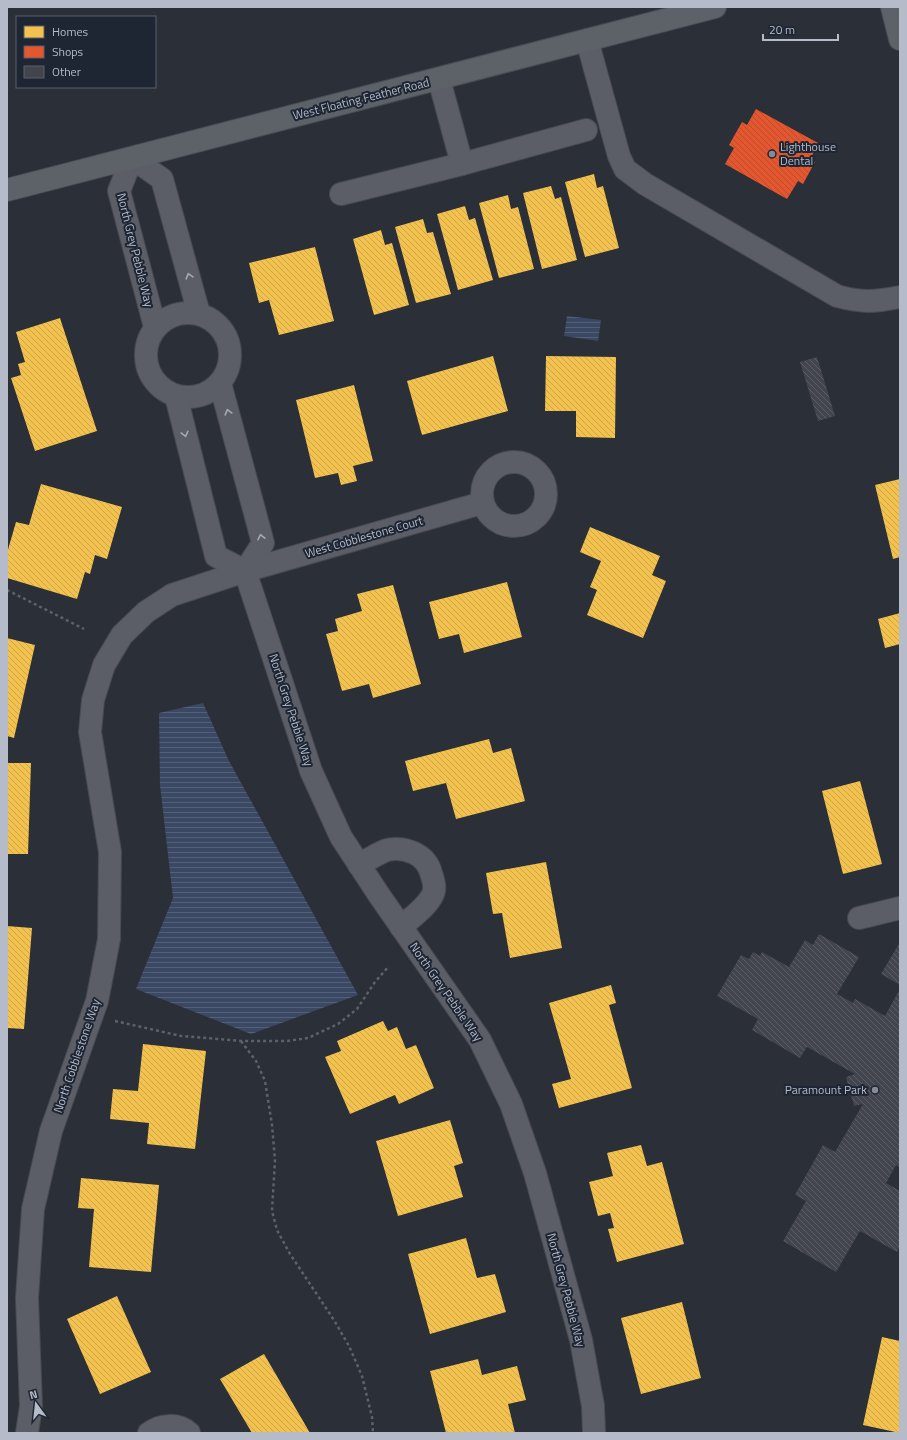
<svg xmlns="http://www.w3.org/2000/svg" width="907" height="1440" font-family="'Titillium Web',sans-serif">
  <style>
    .water { fill: url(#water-rules) }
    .homes { fill: url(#homes-back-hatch) }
    .shops { fill: url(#shops-back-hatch) }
    .building { fill: url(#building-back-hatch) }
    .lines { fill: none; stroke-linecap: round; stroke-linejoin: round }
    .minor-casing { stroke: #474a51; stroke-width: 24 }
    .major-casing { stroke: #494c55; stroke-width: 24 }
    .path { stroke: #5d6268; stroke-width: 2.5; stroke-dasharray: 3 3; stroke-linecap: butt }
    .minor { stroke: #5b5e66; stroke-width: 22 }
    .major { stroke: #5d6168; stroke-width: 22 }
    .oneway { stroke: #a3a8b5 }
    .poi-dot { fill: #858a96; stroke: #1e2533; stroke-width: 1.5 }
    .labels { text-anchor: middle; stroke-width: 4; stroke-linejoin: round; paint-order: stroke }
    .street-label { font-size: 12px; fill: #b5bbc9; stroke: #1e2533 }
    .poi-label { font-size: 12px; fill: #b5bbc9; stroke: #1e2533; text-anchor: start }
  </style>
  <defs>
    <pattern id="water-rules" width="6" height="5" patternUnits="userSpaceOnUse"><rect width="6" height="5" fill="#3a4863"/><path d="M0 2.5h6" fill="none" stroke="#546078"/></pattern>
    <pattern id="homes-back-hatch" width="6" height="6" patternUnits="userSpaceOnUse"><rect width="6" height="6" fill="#f2c14e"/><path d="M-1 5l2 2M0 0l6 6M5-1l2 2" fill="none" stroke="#cca64a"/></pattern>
    <pattern id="shops-back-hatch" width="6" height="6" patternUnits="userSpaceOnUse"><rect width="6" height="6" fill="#e4572e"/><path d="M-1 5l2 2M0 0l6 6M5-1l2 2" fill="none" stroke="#b84f32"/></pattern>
    <pattern id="building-back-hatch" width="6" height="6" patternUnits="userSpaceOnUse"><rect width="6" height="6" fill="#42454d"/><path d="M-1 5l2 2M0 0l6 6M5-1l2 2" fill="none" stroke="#5b5e65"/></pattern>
  </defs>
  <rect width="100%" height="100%" fill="#2b2f38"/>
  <g class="water">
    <polygon points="567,316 601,320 598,341 564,336"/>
    <polygon points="203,703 229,761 358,995 251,1034 136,989 173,898 160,785 159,713"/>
  </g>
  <g class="homes">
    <polygon points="594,174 597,188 603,186 619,248 585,257 565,182"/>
    <polygon points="551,186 555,199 561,197 577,260 542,269 523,193"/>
    <polygon points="508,195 511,209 518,207 534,269 499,278 479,203"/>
    <polygon points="465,206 469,220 475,218 493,280 458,290 437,214"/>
    <polygon points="423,219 427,233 433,232 451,294 416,303 395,227"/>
    <polygon points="381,230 385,245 392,243 409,305 374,315 353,239"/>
    <polygon points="315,247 334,321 279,335 269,300 259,303 249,263"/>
    <polygon points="60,318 97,431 35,451 11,378 21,375 18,364 25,362 16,332"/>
    <polygon points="493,356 508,411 422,435 407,381"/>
    <polygon points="546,356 616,357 615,438 576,437 576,411 545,411"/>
    <polygon points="354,385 373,461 353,466 357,481 341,485 338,473 315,478 296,400"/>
    <polygon points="900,479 900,557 893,559 875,485"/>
    <polygon points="41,484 122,507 107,559 95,555 90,574 85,572 77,599 7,578 7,553 16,522 29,525"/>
    <polygon points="590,527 660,556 652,575 666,581 643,638 587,615 597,590 590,587 601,561 580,552"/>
    <polygon points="507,582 522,637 464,653 459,634 439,639 429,602"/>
    <polygon points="393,585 421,684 373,698 369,684 342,691 326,634 338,631 335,619 362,611 357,594"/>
    <polygon points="900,613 900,644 885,648 878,619"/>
    <polygon points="7,638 35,645 14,738 7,736"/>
    <polygon points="489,739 493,753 511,748 525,801 456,819 446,783 413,791 405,761"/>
    <polygon points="7,763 31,763 28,854 7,854"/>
    <polygon points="860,781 882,864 843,874 822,791"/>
    <polygon points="546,862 562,948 510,958 502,913 493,914 486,873"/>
    <polygon points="7,926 32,928 24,1029 7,1028"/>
    <polygon points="611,985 616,1003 609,1005 632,1088 559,1108 552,1084 571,1079 549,1003"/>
    <polygon points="383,1021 388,1031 397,1027 406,1049 416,1045 434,1088 399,1104 395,1095 350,1114 325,1057 341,1051 337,1041"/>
    <polygon points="143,1044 206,1051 195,1149 147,1144 149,1123 110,1119 113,1089 138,1091"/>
    <polygon points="450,1120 463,1163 454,1166 463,1197 398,1216 376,1141"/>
    <polygon points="641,1145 647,1166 662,1162 684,1244 617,1262 608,1229 614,1228 610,1213 598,1216 589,1182 613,1176 607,1153"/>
    <polygon points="81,1178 159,1185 151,1272 89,1267 94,1209 78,1208"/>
    <polygon points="466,1238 477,1278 495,1274 506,1312 430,1334 408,1254"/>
    <polygon points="117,1296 151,1372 100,1394 67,1319"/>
    <polygon points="682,1302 701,1378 641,1394 621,1318"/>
    <polygon points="882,1337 900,1341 900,1433 863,1425"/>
    <polygon points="264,1354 310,1433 252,1433 220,1379"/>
    <polygon points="478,1359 482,1375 517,1366 526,1400 508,1404 515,1433 446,1433 430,1371"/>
  </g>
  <polygon class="shops" points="756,109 818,143 810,160 815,162 803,184 798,181 787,199 725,164 734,148 729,145 742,122 747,125"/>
  <g class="building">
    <polygon points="817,357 835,416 818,421 800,362"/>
    <polygon points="819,934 859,957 837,994 853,1003 855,999 885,1016 900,989 900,1168 896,1165 886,1183 900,1191 900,1246 897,1252 860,1231 836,1272 783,1241 806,1201 795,1195 823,1145 835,1152 863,1104 854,1106 846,1077 855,1074 807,1047 800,1058 752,1030 758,1019 717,996 741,955 749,959 753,952 760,956 762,952 789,967 805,940 813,945"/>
    <polygon points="900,942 900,985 881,974"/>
  </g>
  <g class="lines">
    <g class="minor-casing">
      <g id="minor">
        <path d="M587,40l32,116 6,13 20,15 192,112c26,7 37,6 63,1"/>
        <polyline points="439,79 462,164"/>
        <polyline points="341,194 462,164 586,130"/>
        <circle cx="188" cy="355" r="42"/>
        <polyline points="155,327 119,191 132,158 162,179 199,314"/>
        <polyline points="220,383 263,543 245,571"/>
        <polyline points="176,396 216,556 245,571 311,771 341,837 379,895 480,1040 511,1104 535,1173 581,1340 593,1406 594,1433"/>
        <circle cx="514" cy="494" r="32"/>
        <path d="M359,865c9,-5 19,-12 28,-15 18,-4 39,4 44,23 2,6 5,14 2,21 -6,13 -21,23 -32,33"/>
        <polyline points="859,918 900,908"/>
        <polyline points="27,1433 31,1406 27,1298 33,1209 51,1131 97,1001 109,939 110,852 90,732 93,700 104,665 122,635 146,612 172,595 245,571 482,503"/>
        <path d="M149,1433c12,-9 29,-10 40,0"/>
      </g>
    </g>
    <g class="major-casing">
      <g id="major">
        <polyline points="892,7 900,39"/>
        <polyline points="7,190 715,7"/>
      </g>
    </g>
    <g class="path">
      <polyline points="7,590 84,629"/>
      <polyline points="115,1021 181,1036 241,1041 287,1041 308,1038 338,1024 357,1009 375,982 389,966"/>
      <polyline points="241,1041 256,1061 265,1081 272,1125 275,1160 272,1211 277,1230 290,1254 334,1320 349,1346 362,1376 372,1417 373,1433"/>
    </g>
    <use href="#minor" class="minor"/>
    <use href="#major" class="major"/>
  </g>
  <defs><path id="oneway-chevron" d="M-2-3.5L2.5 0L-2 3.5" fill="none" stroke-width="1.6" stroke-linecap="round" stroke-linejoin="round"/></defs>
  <g class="oneway">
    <use href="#oneway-chevron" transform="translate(189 276) rotate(-106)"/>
    <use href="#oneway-chevron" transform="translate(228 412) rotate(-105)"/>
    <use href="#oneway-chevron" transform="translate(185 434) rotate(76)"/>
    <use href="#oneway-chevron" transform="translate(261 537) rotate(-102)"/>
  </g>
  <g class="poi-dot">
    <circle cx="772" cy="154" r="4"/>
    <circle cx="875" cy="1090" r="4"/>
  </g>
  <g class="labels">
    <g class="street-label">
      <text transform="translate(361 99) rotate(-14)" y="4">West Floating Feather Road</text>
      <text transform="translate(135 250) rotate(76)" y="4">North Grey Pebble Way</text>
      <text transform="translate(364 537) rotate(-16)" y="4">West Cobblestone Court</text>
      <text transform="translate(291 710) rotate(72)" y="4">North Grey Pebble Way</text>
      <text transform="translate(446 992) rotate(55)" y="4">North Grey Pebble Way</text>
      <text transform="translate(77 1056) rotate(-71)" y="4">North Cobblestone Way</text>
      <text transform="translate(566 1290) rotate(75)" y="4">North Grey Pebble Way</text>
    </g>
    <g class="poi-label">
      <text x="780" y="151">Lighthouse<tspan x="780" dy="14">Dental</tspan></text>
      <text x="867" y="1094" text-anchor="end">Paramount Park</text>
    </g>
  </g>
  <rect width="907" height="1440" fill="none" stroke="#b5bbc9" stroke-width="16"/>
  <rect x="16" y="16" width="140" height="72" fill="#1e2533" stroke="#5a616f"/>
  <rect x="24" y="26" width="20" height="12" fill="#f2c14e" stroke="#5a616f"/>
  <text x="52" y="36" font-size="12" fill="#b5bbc9">Homes</text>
  <rect x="24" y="46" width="20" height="12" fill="#e4572e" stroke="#5a616f"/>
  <text x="52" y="56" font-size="12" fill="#b5bbc9">Shops</text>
  <rect x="24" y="66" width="20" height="12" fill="#42454d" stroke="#5a616f"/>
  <text x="52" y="76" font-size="12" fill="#b5bbc9">Other</text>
  <g transform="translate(36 1404) rotate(345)" stroke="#1e2533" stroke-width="3" paint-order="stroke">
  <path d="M0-3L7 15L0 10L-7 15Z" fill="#b5bbc9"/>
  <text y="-6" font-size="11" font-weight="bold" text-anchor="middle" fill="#b5bbc9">N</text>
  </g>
  <path d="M763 34v6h75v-6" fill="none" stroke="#b5bbc9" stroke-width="2"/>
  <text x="769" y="34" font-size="12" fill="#b5bbc9" stroke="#1e2533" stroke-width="3" paint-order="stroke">20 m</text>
</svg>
